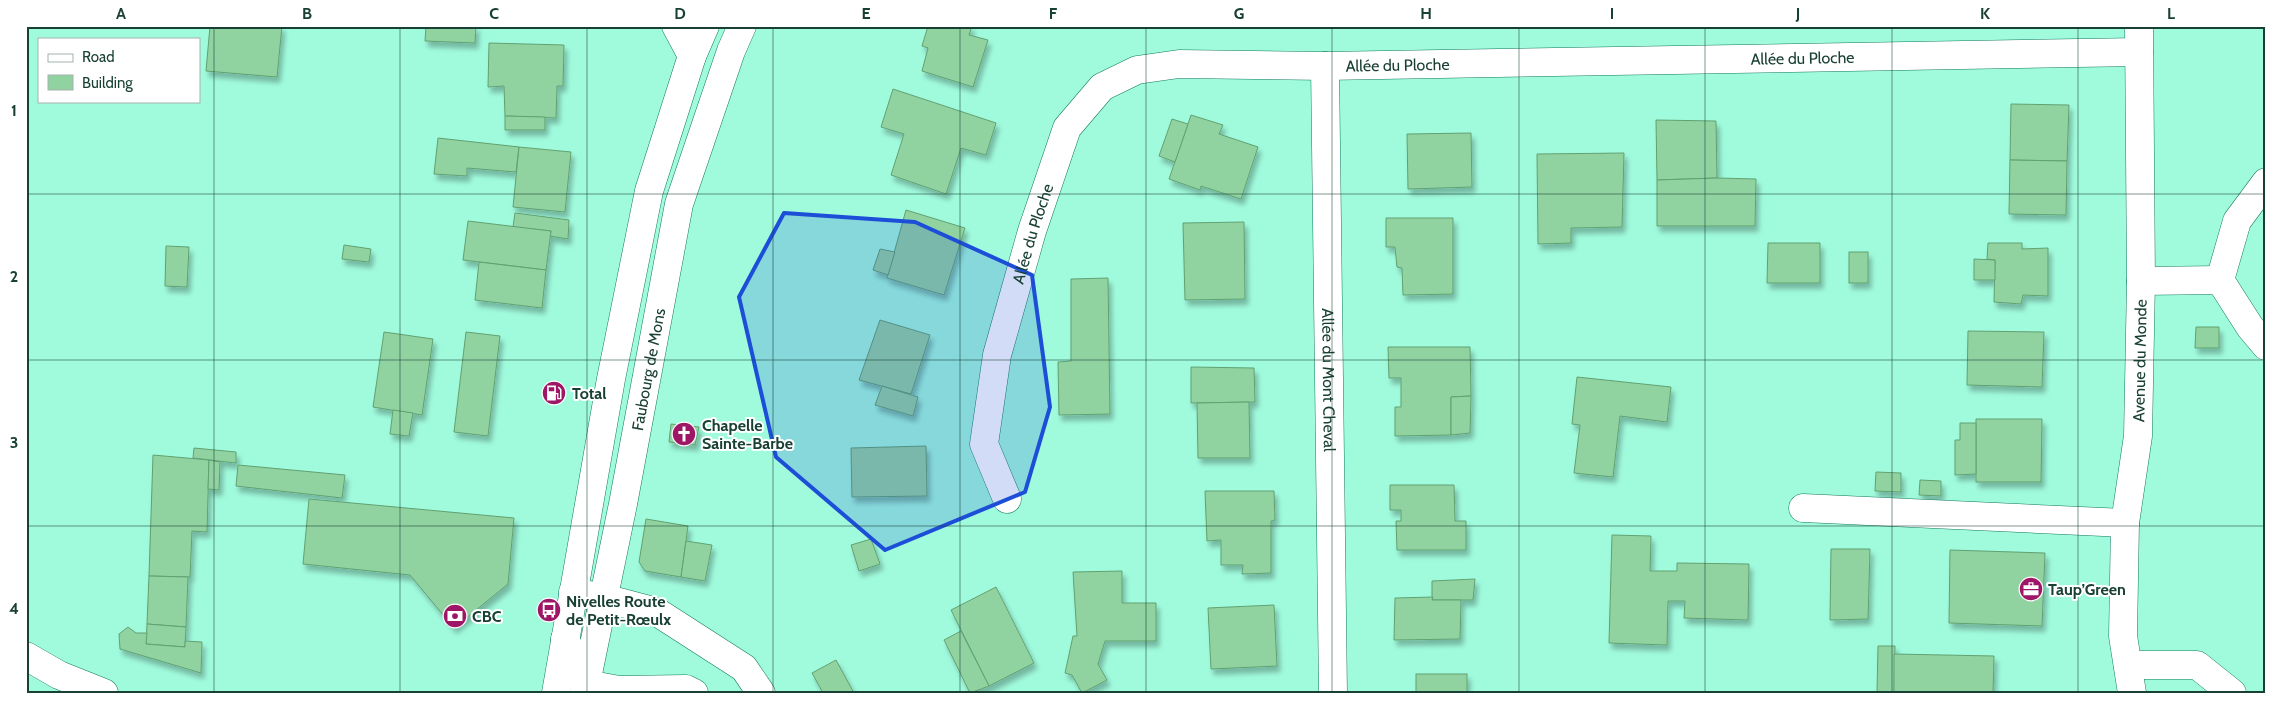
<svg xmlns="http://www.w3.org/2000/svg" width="2292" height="719" font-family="Cabin,sans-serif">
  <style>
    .building { fill: #90d2a0; stroke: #61a172; filter: url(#shadow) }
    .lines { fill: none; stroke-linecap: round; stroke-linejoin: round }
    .minor-casing { stroke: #127a61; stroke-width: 29 }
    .major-casing { stroke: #127a61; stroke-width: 29 }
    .minor { stroke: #fff; stroke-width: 28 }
    .major { stroke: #fff; stroke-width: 28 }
    .marked { fill: #1d4ed8; fill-opacity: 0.2; stroke: #1d4ed8; stroke-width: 4; stroke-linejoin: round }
    .grid { fill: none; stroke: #194034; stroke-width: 1; stroke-opacity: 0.55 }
    .labels { text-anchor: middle; stroke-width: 4; stroke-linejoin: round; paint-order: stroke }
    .street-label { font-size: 16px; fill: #194034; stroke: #fff }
    .poi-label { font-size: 16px; font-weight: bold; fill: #194034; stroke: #fff; text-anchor: start }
    .neatline { fill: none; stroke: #194034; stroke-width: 2 }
    .grid-label { font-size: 16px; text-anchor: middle; font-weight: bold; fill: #194034 }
  </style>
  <defs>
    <filter id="shadow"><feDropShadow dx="3" dy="5.5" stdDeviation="2.5" flood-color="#0004"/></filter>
  </defs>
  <rect width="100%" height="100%" fill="#a0fbdd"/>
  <g class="building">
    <polygon points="210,26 282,26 277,77 206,71"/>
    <polygon points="426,26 476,26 475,43 425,41"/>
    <polygon points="928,26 972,26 969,35 988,40 973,87 922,71 928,48 922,46"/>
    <polygon points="489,43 564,45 563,86 557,86 556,118 505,116 504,86 488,87"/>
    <polygon points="893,89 996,123 986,155 961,148 946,194 891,175 904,134 881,127"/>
    <polygon points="2011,104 2069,105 2067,161 2010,160"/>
    <polygon points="1191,115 1223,125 1219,134 1258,147 1241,199 1201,186 1200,190 1169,179"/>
    <polygon points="505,116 545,117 545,130 505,130"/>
    <polygon points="1172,119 1188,124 1175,162 1159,156"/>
    <polygon points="1656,120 1716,121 1717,178 1657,180"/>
    <polygon points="1471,133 1472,187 1408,189 1407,134"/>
    <polygon points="438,138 519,147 516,172 467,168 467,176 434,174"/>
    <polygon points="519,147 571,152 565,212 513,207"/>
    <polygon points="1624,153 1622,227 1571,228 1571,243 1538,244 1537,154"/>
    <polygon points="2010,160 2067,161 2066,215 2009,214"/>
    <polygon points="1717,178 1756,179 1755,226 1657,226 1657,180"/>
    <polygon points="906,210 965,228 944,295 887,278"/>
    <polygon points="515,213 569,220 568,239 550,236 551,231 513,227"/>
    <polygon points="1386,218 1453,218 1453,294 1403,295 1402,268 1397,267 1395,247 1386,247"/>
    <polygon points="468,221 551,231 546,270 463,260"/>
    <polygon points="1244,222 1245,299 1185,300 1183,223"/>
    <polygon points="1768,243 1820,243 1820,283 1767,283"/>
    <polygon points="1988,243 2022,243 2022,249 2048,248 2048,296 2023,295 2021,304 1994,302 1995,260 1987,259"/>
    <polygon points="344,245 371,249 369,262 342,259"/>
    <polygon points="166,246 189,247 187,287 165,286"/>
    <polygon points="880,249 895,252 888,275 873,270"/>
    <rect x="1849" y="252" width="19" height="31"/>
    <polygon points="1974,259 1995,260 1995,280 1974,280"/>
    <polygon points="479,262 546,270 542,308 475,300"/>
    <polygon points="1108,278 1110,414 1059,415 1058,362 1071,361 1071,279"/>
    <polygon points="880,320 930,335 911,394 859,380"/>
    <polygon points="2196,327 2219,327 2219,348 2195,348"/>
    <polygon points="1968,331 2044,332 2042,387 1967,385"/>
    <polygon points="384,332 433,339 422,415 373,407"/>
    <polygon points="466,332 500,336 488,436 454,432"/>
    <polygon points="1388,347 1470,347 1471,396 1451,397 1451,435 1395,436 1395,407 1401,407 1401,378 1389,378"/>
    <polygon points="1191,367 1254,368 1255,402 1191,403"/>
    <polygon points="1577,377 1671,387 1667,422 1620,416 1613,477 1574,473 1580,425 1572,424"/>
    <polygon points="882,386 918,397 913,416 875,405"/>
    <polygon points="1471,396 1470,433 1451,435 1451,397"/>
    <polygon points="1249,402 1250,458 1198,458 1197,403"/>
    <polygon points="393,410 413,413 409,436 390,434"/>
    <polygon points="1976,419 2042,419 2041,482 1976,482"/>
    <polygon points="1960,423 1976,423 1976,474 1955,475 1955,440 1960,440"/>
    <polygon points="671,424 699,427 695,445 669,442"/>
    <polygon points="926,446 927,496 852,497 851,448"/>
    <polygon points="194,448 236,452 236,463 193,458"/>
    <polygon points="153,455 209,460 207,532 192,531 190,577 149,576"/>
    <polygon points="209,460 220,462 219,490 208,489"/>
    <polygon points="238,465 345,475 342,498 236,486"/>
    <polygon points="1876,472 1901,473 1901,492 1875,491"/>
    <polygon points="1920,480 1941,481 1941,496 1919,495"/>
    <polygon points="1390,485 1454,485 1455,521 1466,521 1466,550 1397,550 1396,521 1401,521 1401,510 1390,510"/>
    <polygon points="1205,491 1274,491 1275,520 1271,521 1271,573 1242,574 1243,565 1221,565 1221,540 1207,541"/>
    <polygon points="309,499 514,518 508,584 454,628 410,575 303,564"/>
    <polygon points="646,519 688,526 681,577 645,571 639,562"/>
    <polygon points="1612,535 1651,536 1650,571 1677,571 1677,563 1749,564 1748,620 1684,618 1685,601 1668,601 1667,645 1609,643"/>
    <polygon points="871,539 880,564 859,571 851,545"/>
    <polygon points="686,541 712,545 705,581 681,577"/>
    <polygon points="1831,549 1870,549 1868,619 1830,620"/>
    <polygon points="1950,550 2045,553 2042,626 1949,623"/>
    <polygon points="1122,571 1122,603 1156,603 1156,641 1105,641 1098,664 1107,680 1082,693 1072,675 1065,673 1073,636 1077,636 1073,572"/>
    <polygon points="149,576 188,577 186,627 147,624"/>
    <polygon points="1475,579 1473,600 1432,600 1432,581"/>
    <polygon points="996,587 1034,663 989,686 951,610"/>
    <polygon points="1433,597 1432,600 1461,600 1460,639 1394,640 1395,598"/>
    <polygon points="1274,605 1277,666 1211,669 1208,608"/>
    <polygon points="147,624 186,627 185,647 146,644"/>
    <polygon points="128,627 136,633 147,633 146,644 185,647 185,641 202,642 201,673 120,649 119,634"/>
    <polygon points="961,631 989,686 970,693 944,640"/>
    <polygon points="1878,646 1895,646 1894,693 1877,693"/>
    <polygon points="1894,654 1994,656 1993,693 1894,693"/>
    <polygon points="836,660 854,693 823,693 812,673"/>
    <rect x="1416" y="674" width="51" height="19"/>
  </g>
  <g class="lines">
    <g class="minor-casing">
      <g id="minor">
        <path id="s1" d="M1325,66l8,627"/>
        <polyline points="2220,280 2237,221 2266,182"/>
        <polyline points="2141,281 2220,280 2250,327 2266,346"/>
        <path id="s2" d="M1007,499l-23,-55 13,-89 35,-124 35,-103 35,-41 35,-17 42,-6 146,2 814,-14"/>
        <polyline points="1803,508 2125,523"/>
        <polyline points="573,592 604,598 657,612 744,668 761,693"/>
        <polyline points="565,639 586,684 619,690 686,689 694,693"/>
        <polyline points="26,656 59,675 104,693"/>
        <polyline points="2128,665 2197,665 2232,693"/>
        <path id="s3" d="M2132,693l-9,-57 2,-113 13,-87 3,-155 -2,-255"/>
      </g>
    </g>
    <g class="major-casing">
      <g id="major">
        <polyline points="676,26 692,56"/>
        <polyline points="556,693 611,379 649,191 692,56 705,26"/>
        <path id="s4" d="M584,693l39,-189 56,-300 52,-153 11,-25"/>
      </g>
    </g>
    <use href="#minor" class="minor"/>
    <use href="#major" class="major"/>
  </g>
  <path class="marked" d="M784,213l131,9 117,53 18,132 -25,85 -140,58 -109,-93 -37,-160z"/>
  <path class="grid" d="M214,26v667M400,26v667M587,26v667M773,26v667M960,26v667M1146,26v667M1332,26v667M1519,26v667M1705,26v667M1892,26v667M2078,26v667M26,194h2240M26,360h2240M26,526h2240"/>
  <defs>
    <g id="fuel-disc" transform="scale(1.25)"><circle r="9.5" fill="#9e1766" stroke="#fff"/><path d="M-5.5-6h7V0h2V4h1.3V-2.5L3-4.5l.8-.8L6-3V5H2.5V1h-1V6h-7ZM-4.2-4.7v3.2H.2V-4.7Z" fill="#fff"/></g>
    <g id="church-disc" transform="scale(1.25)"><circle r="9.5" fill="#9e1766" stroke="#fff"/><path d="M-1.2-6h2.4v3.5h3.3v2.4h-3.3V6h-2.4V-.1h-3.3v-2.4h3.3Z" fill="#fff"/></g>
    <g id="office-disc" transform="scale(1.25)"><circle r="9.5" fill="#9e1766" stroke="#fff"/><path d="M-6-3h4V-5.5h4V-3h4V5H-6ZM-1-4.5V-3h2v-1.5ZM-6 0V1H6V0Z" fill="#fff"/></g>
    <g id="bus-disc" transform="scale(1.25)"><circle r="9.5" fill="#9e1766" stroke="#fff"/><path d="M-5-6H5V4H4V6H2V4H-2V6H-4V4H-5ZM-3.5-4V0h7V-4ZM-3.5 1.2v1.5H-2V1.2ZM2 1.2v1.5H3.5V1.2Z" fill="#fff"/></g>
    <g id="bank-disc" transform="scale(1.25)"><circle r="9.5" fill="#9e1766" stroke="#fff"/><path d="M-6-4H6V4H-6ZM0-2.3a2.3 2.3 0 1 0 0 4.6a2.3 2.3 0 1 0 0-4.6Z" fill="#fff"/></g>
  </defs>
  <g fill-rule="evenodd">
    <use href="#fuel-disc" x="554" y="393"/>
    <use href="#church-disc" x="684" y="434"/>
    <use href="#office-disc" x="2031" y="589"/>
    <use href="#bus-disc" x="549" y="610"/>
    <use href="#bank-disc" x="455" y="616"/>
  </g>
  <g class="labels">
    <g class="street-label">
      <text dy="6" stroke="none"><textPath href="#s2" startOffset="1146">Allée du Ploche</textPath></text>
      <text dy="6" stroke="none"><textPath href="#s2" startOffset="741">Allée du Ploche</textPath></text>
      <text dy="6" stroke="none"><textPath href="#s2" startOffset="276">Allée du Ploche</textPath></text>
      <text dy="6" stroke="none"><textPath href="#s3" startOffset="334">Avenue du Monde</textPath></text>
      <text dy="6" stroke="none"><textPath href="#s4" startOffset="330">Faubourg de Mons</textPath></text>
      <text dy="6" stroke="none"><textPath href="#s1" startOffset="314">Allée du Mont Cheval</textPath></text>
    </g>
    <g class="poi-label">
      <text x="572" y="399">Total</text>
      <text x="702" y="431">Chapelle<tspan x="702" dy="18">Sainte-Barbe</tspan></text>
      <text x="2048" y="595">Taup’Green</text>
      <text x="566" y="607">Nivelles Route<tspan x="566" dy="18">de Petit-Rœulx</tspan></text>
      <text x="472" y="622">CBC</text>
    </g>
  </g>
  <rect width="2292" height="719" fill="none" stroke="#ffffff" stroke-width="55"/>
  <rect x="38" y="38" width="162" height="65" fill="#ffffff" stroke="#a3b3ae"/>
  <rect x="48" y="54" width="25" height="8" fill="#ffffff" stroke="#a3b3ae"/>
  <text x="82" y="62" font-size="15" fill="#194034">Road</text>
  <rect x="48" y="75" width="25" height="15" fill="#90d2a0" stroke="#a3b3ae"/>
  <text x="82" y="88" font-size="15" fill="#194034">Building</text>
  <rect x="28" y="28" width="2236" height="664" class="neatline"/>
  <g class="grid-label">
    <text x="121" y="19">A</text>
    <text x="307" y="19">B</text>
    <text x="494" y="19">C</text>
    <text x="680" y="19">D</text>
    <text x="866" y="19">E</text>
    <text x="1053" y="19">F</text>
    <text x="1239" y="19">G</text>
    <text x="1426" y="19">H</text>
    <text x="1612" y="19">I</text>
    <text x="1798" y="19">J</text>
    <text x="1985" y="19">K</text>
    <text x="2171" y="19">L</text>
    <text x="14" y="116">1</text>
    <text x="14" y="282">2</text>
    <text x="14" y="448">3</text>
    <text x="14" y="614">4</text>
  </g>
</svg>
